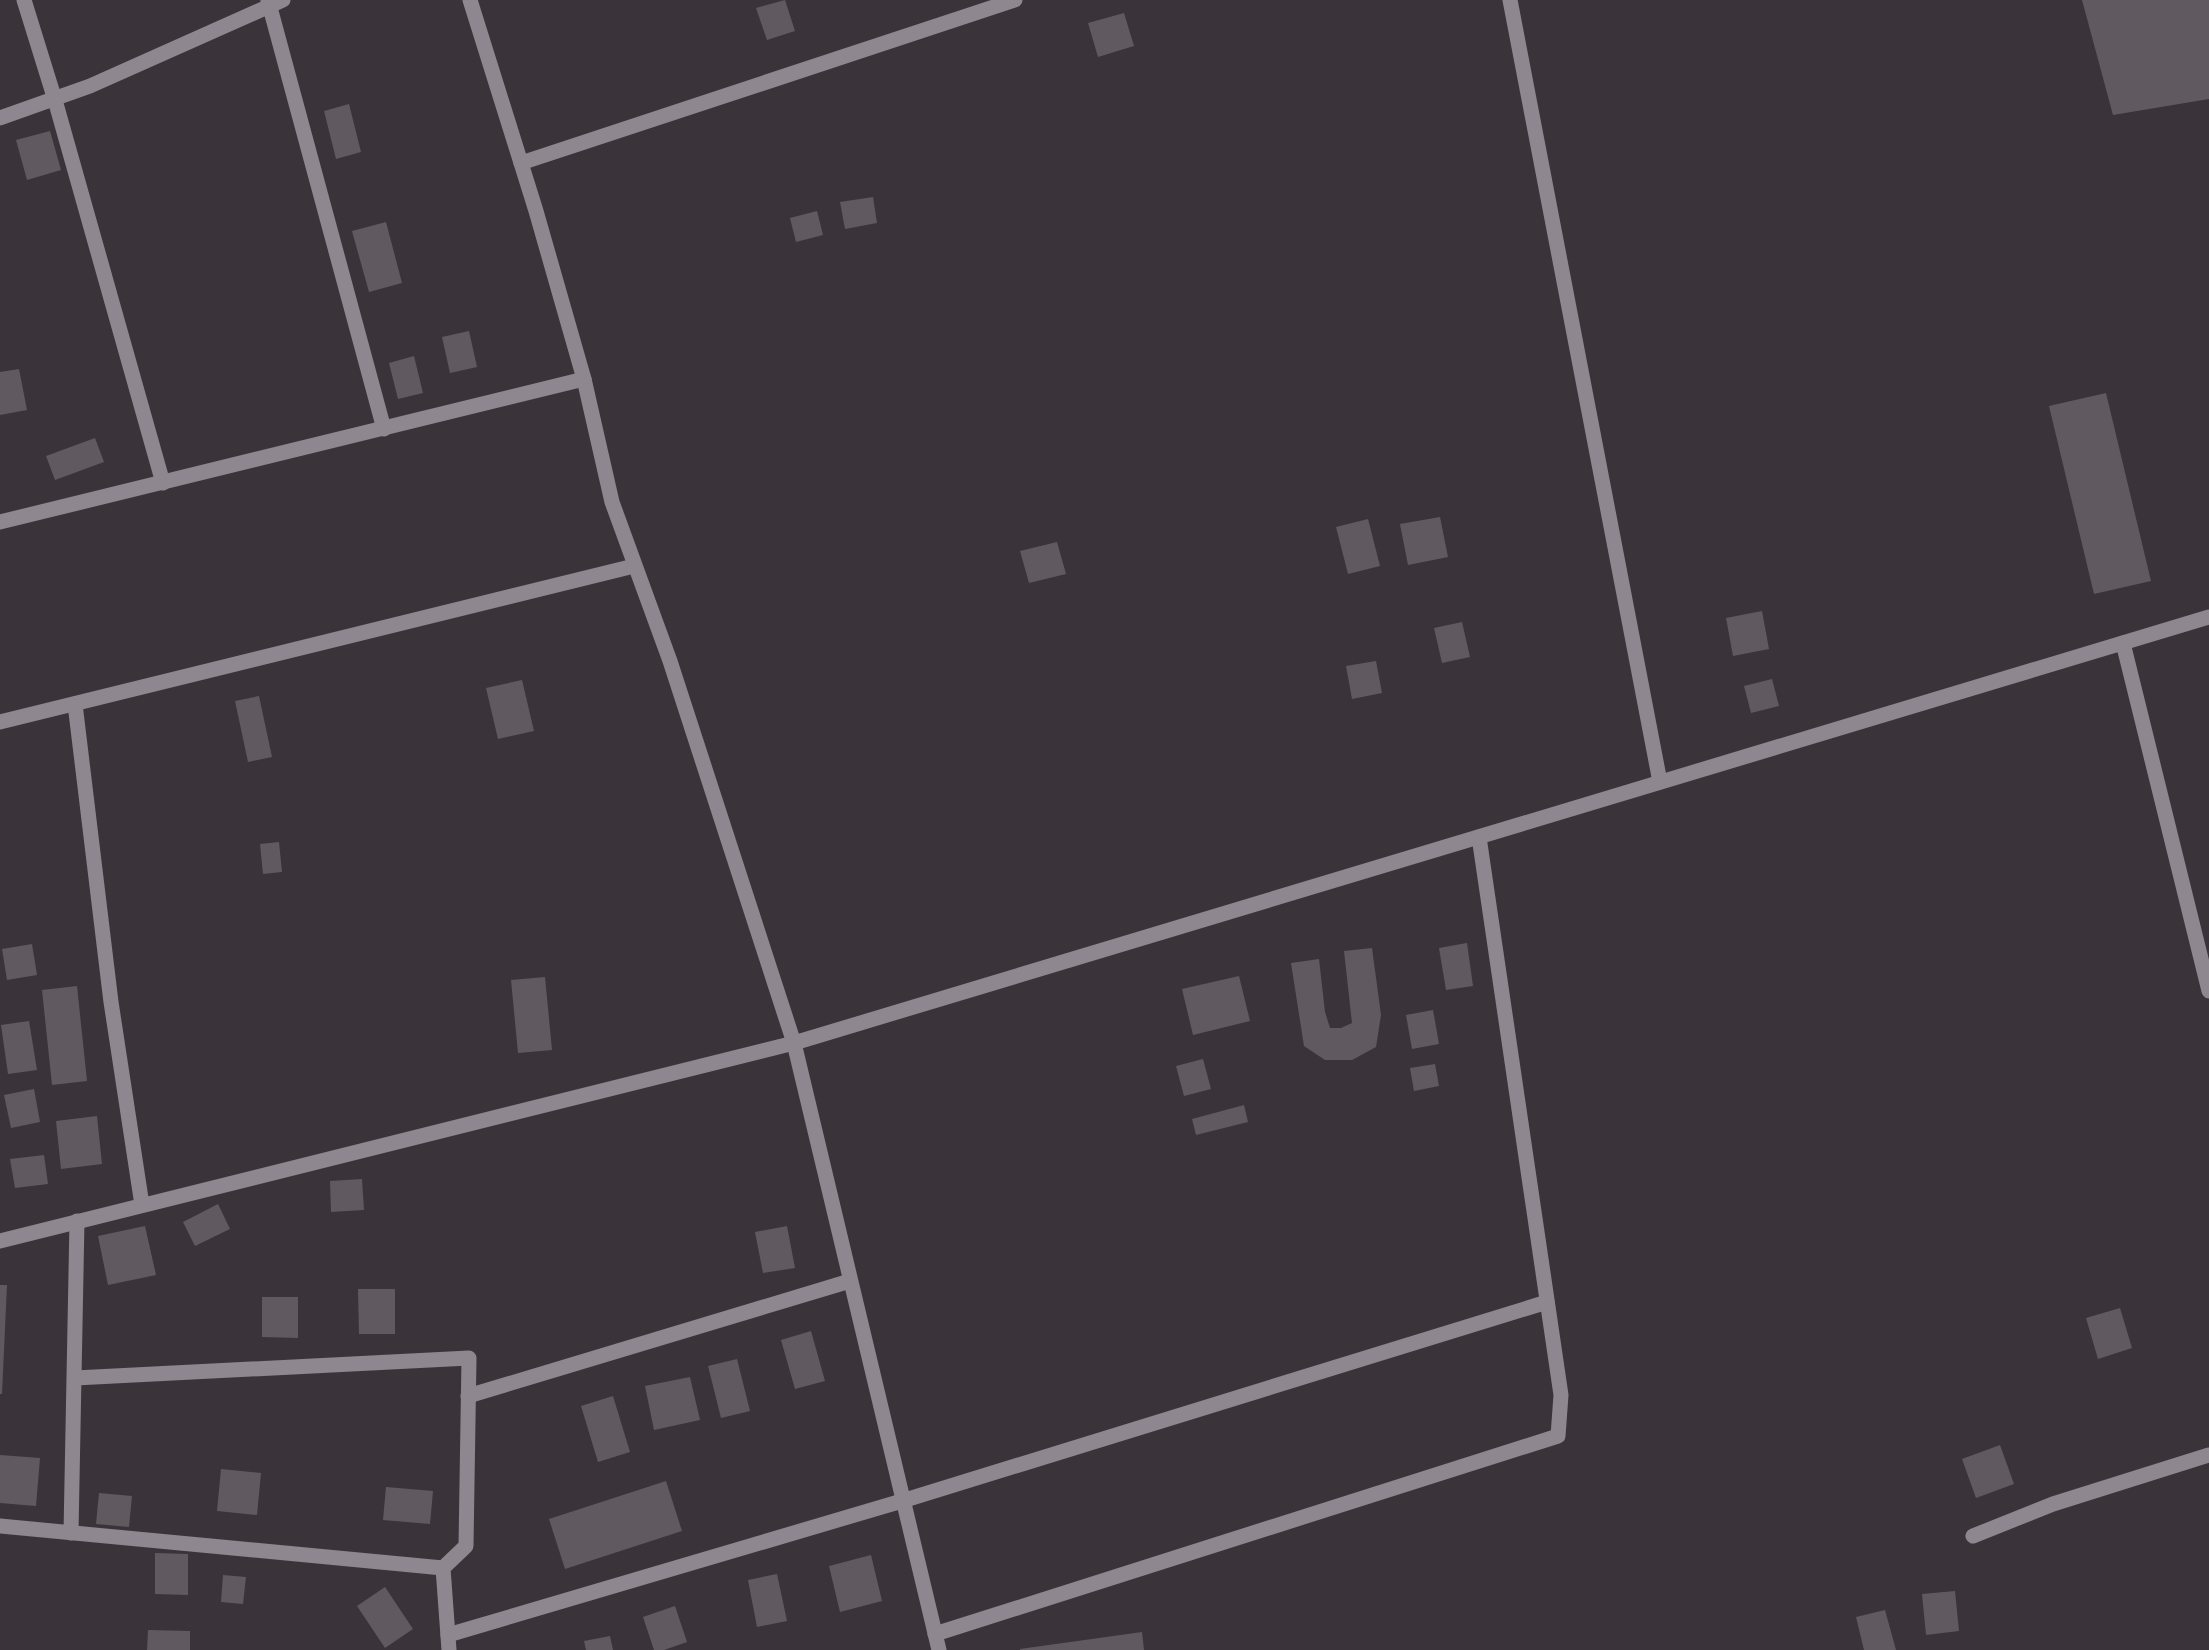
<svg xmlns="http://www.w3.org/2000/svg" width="2209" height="1650" font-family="Overpass,sans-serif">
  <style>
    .building { fill: #605a60 }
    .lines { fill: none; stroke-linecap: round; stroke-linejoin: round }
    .minor { stroke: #8e878f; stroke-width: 15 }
  </style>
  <rect width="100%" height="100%" fill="#3a343a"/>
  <g class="building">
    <polygon points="785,0 795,31 767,40 756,8"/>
    <polygon points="2082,0 2209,0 2209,99 2113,115"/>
    <polygon points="1124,13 1134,46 1098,57 1088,23"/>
    <polygon points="349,104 361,152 336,159 324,111"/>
    <polygon points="50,131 61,170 27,180 16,140"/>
    <polygon points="873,197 877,223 845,229 840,202"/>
    <polygon points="817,211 823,235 796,242 790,218"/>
    <polygon points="386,222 402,283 369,292 352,231"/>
    <polygon points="469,331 477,367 450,373 442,337"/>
    <polygon points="414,356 423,393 398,399 389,363"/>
    <polygon points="19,369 27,410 0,415 0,372"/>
    <polygon points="2106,393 2151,581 2094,594 2049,406"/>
    <polygon points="95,438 104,462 55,480 46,456"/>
    <polygon points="1440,517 1448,557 1408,565 1400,524"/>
    <polygon points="1368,519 1380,566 1348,574 1336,527"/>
    <polygon points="1057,542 1066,574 1029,583 1020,551"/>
    <polygon points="1762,611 1769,649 1733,656 1726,618"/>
    <polygon points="1462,622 1470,657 1442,663 1434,628"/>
    <polygon points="1376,661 1382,693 1352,699 1346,666"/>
    <polygon points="1772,679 1779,706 1751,713 1744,686"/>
    <polygon points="522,680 534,731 498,739 486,688"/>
    <polygon points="259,696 272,757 248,762 235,701"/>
    <polygon points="279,842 282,872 263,874 260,844"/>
    <polygon points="1467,943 1473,986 1446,990 1439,948"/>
    <polygon points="32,944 37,975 7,980 2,949"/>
    <polygon points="1372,948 1381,1015 1376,1047 1352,1060 1325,1060 1304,1046 1291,963 1319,959 1325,1012 1330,1028 1341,1028 1352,1023 1344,951"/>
    <polygon points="1239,976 1250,1021 1193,1035 1182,989"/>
    <polygon points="545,977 552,1050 518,1053 511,980"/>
    <polygon points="77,986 87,1081 52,1085 42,990"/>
    <polygon points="1433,1010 1439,1044 1412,1049 1406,1015"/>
    <polygon points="29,1021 37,1070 8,1074 1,1025"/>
    <polygon points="1203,1059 1211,1089 1184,1096 1176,1066"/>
    <polygon points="1435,1064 1439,1086 1414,1091 1410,1068"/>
    <polygon points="34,1089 40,1122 11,1128 4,1095"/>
    <polygon points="1244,1105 1248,1122 1196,1135 1192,1119"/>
    <polygon points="97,1116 102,1164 61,1169 56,1121"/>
    <polygon points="44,1155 48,1184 15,1188 10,1159"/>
    <polygon points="362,1179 364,1210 331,1212 330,1181"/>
    <polygon points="218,1204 230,1229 195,1246 183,1222"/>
    <polygon points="145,1226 156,1275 108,1285 98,1236"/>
    <polygon points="787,1226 795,1268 763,1273 755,1232"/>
    <polygon points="0,1285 7,1285 2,1394 0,1394"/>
    <polygon points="358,1289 395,1289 395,1334 359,1334"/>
    <polygon points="262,1297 298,1297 298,1338 262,1337"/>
    <polygon points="2120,1308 2132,1348 2098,1359 2086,1318"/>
    <polygon points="811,1331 825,1381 795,1389 781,1340"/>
    <polygon points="737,1359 750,1411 721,1418 708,1366"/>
    <polygon points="690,1377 700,1420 654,1430 645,1386"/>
    <polygon points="613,1396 630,1452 598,1462 581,1406"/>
    <polygon points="2000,1445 2014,1484 1976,1498 1962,1459"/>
    <polygon points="0,1455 40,1458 36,1506 0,1503"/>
    <polygon points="221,1469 261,1473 257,1515 217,1511"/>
    <polygon points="666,1481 682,1531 565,1569 549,1519"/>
    <polygon points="386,1487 433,1491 430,1524 383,1520"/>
    <polygon points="99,1493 132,1496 129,1527 96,1524"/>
    <polygon points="155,1553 188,1554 188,1595 155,1594"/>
    <polygon points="871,1555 882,1601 840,1612 829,1566"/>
    <polygon points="777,1574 787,1621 757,1627 748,1580"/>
    <polygon points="223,1575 246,1577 243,1604 221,1602"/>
    <polygon points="385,1587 413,1629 385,1648 357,1606"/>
    <polygon points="1955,1591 1959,1631 1926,1635 1922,1594"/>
    <polygon points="675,1606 687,1642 664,1650 654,1650 643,1617"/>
    <polygon points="1885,1610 1896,1650 1864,1650 1856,1617"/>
    <polygon points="148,1630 190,1631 190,1650 147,1650"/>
    <polygon points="1142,1632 1144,1650 1020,1650 1020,1649"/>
    <polygon points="610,1636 613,1650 586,1650 584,1641"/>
  </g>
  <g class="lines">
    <g class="minor">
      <polyline points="24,0 55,100 163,483"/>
      <polyline points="268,0 384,429"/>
      <polyline points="470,0 536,211 584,379 612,502 670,661 794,1043 939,1650"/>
      <polyline points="1510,0 1660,782"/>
      <polyline points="0,118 90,86 283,0"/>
      <polyline points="521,163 1015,0"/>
      <polyline points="0,522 584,379"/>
      <polyline points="2123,643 2209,991"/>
      <polyline points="75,704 111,1002 142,1205"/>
      <polyline points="0,722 634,566"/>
      <polyline points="0,1241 794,1043 2209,617"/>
      <polyline points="75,1378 469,1358 466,1546 443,1568 449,1650"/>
      <polyline points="468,1396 850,1281"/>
      <polyline points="0,1526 443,1568"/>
      <polyline points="71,1533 77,1221"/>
      <polyline points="1973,1536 2053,1504 2209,1455"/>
      <polyline points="935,1634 1558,1436 1561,1395 1479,837"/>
      <polyline points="448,1635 902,1501 1547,1302"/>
    </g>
  </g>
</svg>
